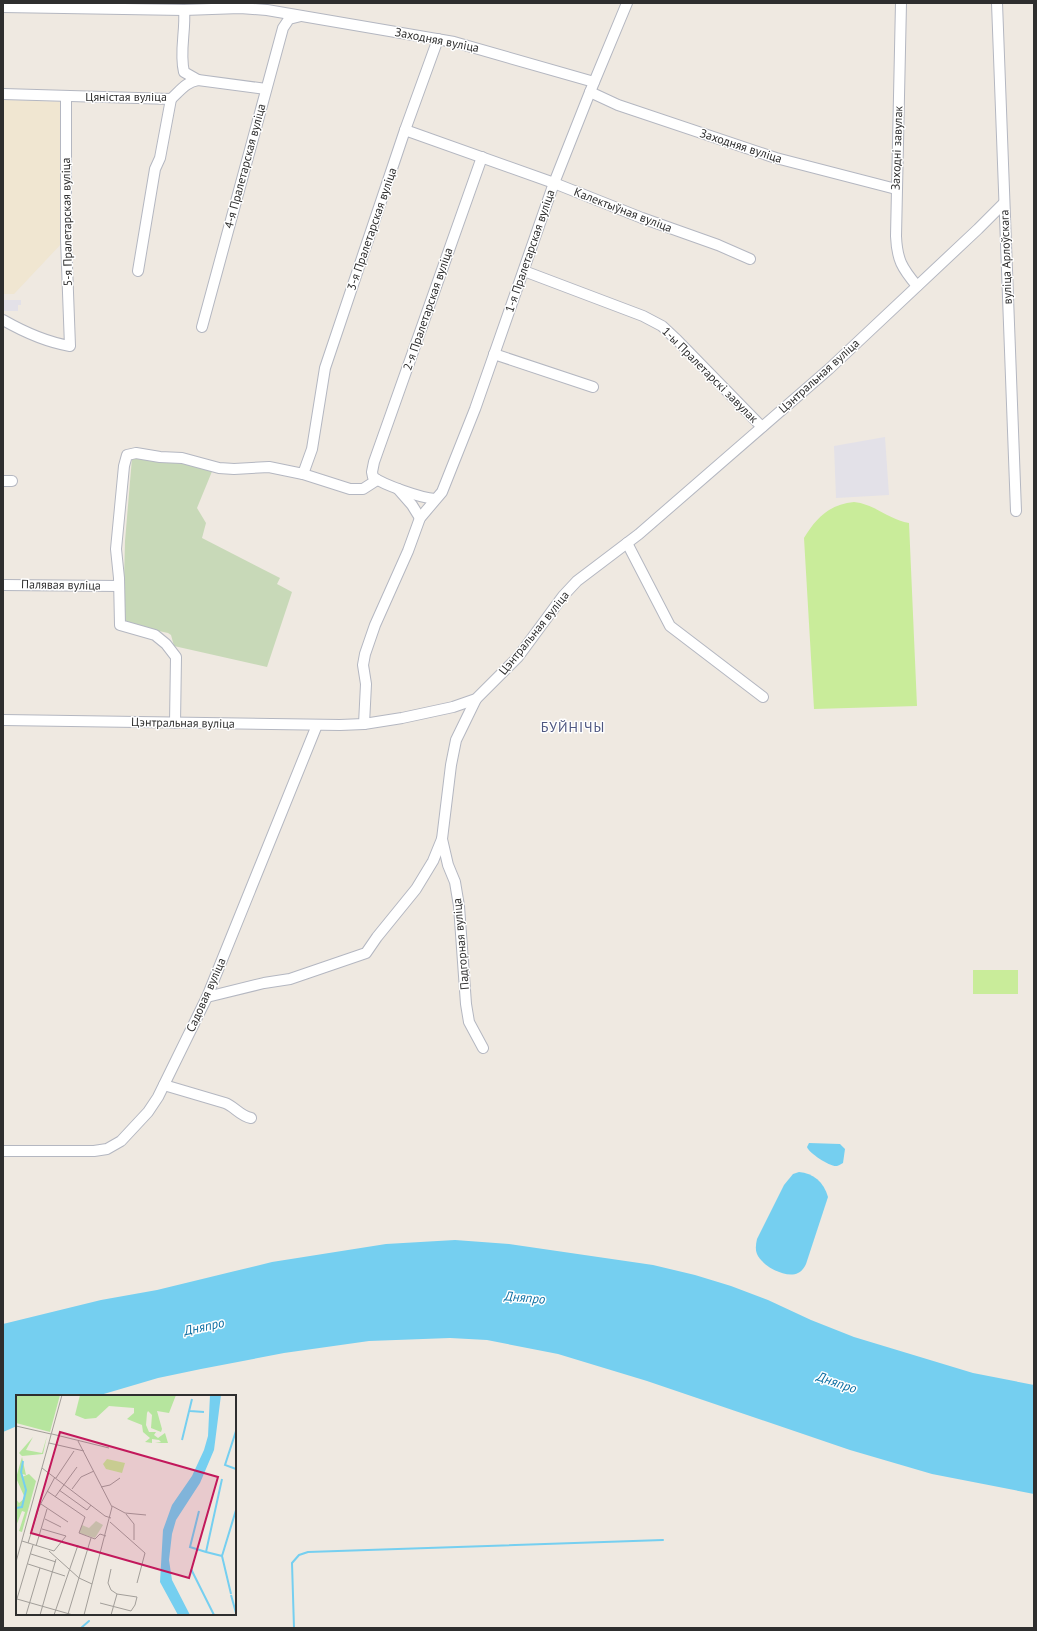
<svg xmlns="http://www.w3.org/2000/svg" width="1037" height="1631" font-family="'PT Sans',sans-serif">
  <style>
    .industrial { fill: #e3e1e8 }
    .education { fill: #f0e6d1 }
    .cemetery { fill: #c8d9b8 }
    .pitch { fill: #c9ec9a }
    .water { fill: #75cff0 }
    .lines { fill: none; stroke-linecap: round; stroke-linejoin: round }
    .stream { stroke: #75cff0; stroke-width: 2 }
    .minor-casing { stroke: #b4b7c1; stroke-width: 12 }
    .minor { stroke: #fff; stroke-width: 10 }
    .labels { text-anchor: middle; stroke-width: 3; stroke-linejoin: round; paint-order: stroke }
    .street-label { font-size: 12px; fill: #2e2e2e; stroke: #fff }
    .water-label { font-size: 13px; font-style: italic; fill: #0d6fa3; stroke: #fff }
    .quarter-label { font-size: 14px; letter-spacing: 1px; fill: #4d5680; stroke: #fff }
    .inset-river { fill: none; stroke: #75cff0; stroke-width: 2 }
    .inset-road { fill: none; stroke: #a29e99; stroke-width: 1 }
    .view { fill: #c2185b; fill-opacity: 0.15; stroke: #c2185b; stroke-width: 2 }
    .inset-edge { fill: none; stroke: #2e2e2e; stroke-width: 2 }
  </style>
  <rect width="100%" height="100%" fill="#efe9e1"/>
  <g class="industrial">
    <polygon points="3,300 21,300 21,305 18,305 18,311 3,311"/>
    <polygon points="885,437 889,495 836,498 834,446"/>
  </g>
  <polygon class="education" points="3,100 64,102 62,243 14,294 3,294"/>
  <polygon class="cemetery" points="132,458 187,462 213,469 197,508 206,523 202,538 280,578 277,584 292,592 267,667 174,646 171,635 168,633 123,623 125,541"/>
  <g class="pitch">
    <path d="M854,502c21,2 35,18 55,21l8,183 -103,3 -10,-171c12,-20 26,-34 50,-36z"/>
    <rect x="973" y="970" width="45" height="24"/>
  </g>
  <g class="water">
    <path d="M809,1143l31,1 5,5 -2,14c-2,1 -3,2 -6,3 -7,1 -28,-13 -30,-19z"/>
    <path d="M799,1172c14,1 25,10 29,25l-22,67c-2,4 -4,7 -8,9 -12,6 -36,-7 -41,-19 -2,-5 -1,-10 0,-15l27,-54 9,-11z"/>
    <polygon points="455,1240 509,1244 653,1265 695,1275 731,1286 768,1300 811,1320 854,1337 973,1373 1034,1385 1034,1494 932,1474 850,1450 647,1381 558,1354 487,1340 450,1338 369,1341 284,1353 201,1369 158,1378 97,1396 17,1396 17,1426 3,1432 3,1324 101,1300 157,1290 272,1262 386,1244"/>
  </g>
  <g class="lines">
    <g class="stream">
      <polyline points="81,1628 89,1621"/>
      <polyline points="294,1628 292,1563 299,1555 308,1552 663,1540"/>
    </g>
    <g class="minor-casing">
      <g id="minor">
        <path d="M901,3l-5,233c1,24 6,32 21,50"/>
        <polyline points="997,3 1016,511"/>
        <polyline points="3,7 184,10 240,8 267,10 454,42 594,82"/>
        <path d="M184,10c2,20 -5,42 0,62l14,8"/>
        <polyline points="590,92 618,105 776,158 896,189"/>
        <path d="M3,94l168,5c9,-8 15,-17 27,-19l68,9"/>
        <polyline points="405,130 554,183 642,218 718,245 750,259"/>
        <polyline points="138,271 155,169 160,158 171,99"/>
        <polyline points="524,271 643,316 662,326 677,340 762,427"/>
        <path d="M3,320c21,12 43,22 67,26l-4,-107v-142"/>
        <polyline points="202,327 283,28 289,19 301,16"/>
        <polyline points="494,354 593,387"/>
        <polyline points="303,474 350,489 363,489 377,480"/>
        <polyline points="3,481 12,481"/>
        <polyline points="398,489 412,505 420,518"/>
        <path d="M435,499c-14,-1 -51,-14 -62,-22l-1,-5 2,-10 108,-305"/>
        <polyline points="627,543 670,626 763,697"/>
        <polyline points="3,585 119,586"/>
        <polyline points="476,699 456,740 451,765 442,839 448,865 455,882 459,906 466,1004 469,1022 483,1048"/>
        <polyline points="3,720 340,725 364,724 402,718 453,707 476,699 518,657 563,596 577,581 639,534 829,369 978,229 1004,203"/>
        <polyline points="175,723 176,657 166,644 155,635 120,625 119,578 116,549 124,466 127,455 136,453 160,457 182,458 219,468 234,469 269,467 303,474 312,449 325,368 405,130 438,39"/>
        <polyline points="364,724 366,684 363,665 365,654 375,625 408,551 420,518 442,492 475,409 554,183 590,92 627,3"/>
        <polyline points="207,997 264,983 290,979 366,953 377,937 416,889 433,861 442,839"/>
        <path d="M164,1085l61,18c9,3 15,13 26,15"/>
        <polyline points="3,1151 94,1151 107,1149 121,1141 148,1112 158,1097 207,997 317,725"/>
      </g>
    </g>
    <use href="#minor" class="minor"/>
  </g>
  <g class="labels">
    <g class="street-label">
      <text transform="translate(437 40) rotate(11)" y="4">Заходняя вуліца</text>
      <text x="126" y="101">Цяністая вуліца</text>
      <text transform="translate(741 146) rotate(18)" y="4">Заходняя вуліца</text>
      <text transform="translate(897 148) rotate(-88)" y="4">Заходні завулак</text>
      <text transform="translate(245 166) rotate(-75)" y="4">4-я Пралетарская вуліца</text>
      <text transform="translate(623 210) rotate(21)" y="4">Калектыўная вуліца</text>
      <text transform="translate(67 222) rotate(-91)" y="4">5-я Пралетарская вуліца</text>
      <text transform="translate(372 229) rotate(-71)" y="4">3-я Пралетарская вуліца</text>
      <text transform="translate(530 251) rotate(-71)" y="4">1-я Пралетарская вуліца</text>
      <text transform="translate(1006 257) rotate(-92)" y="4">вуліца Арлоўскага</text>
      <text transform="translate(428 309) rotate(-71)" y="4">2-я Пралетарская вуліца</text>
      <text transform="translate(710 375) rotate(45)" y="4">1-ы Пралетарскі завулак</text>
      <text transform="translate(819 376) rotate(-42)" y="4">Цэнтральная вуліца</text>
      <text transform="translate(61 585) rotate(1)" y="4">Палявая вуліца</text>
      <text transform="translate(534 633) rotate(-51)" y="4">Цэнтральная вуліца</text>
      <text transform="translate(183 723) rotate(1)" y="4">Цэнтральная вуліца</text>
      <text transform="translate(461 944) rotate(-95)" y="4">Падгорная вуліца</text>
      <text transform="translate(206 995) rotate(-66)" y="4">Садовая вуліца</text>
    </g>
    <g class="water-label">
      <text transform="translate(525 1297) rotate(5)" y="5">Дняпро</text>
      <text transform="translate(204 1326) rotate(-12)" y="5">Дняпро</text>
      <text transform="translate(837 1382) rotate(19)" y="5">Дняпро</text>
    </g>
    <g class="quarter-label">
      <text x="573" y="732">БУЙНІЧЫ</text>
    </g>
  </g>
  <g transform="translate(16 1395)">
    <rect width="220" height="220" fill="#efe9e1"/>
    <path d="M0,0h44l-10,37 -34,-9zM64,0h96l-7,18 -12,-2 5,18 -1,3 -10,-4 1,-13 -4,-4 -1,2 -1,12 3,7h7l-2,3 4,3 7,-5 3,10h-13l6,-1 -2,-2 -7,-1v4l-7,-1 5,-4 -7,-6 -1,-7 -15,-6 7,-6v-5l-25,-2 -13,12 -11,1 -10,-4zM31,41l-4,18 -21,2 -3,-3 14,-16 -7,13 16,3zM6,62l4,18 -4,-1v3l7,-3 7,7 -14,51 -3,-1 6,-19 -3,-1 -6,15v-27l3,4 6,-5 -9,-20z" fill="#b6e59e"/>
    <path d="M80,126l7,4 -8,13 -16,-5 3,-8 7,3z" fill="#c8d9b8"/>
    <path d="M91,64l18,4 -3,10 -16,-4 -3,-5z" fill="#c9ec9a"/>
    <path d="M194,0h11l-7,55 -14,33 -24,37 -4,14 -3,26 3,20 18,35h-12l-18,-33 3,-52 9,-25 20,-29 12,-26 4,-14z" fill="#75cff0"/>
    <path class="inset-river" d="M174,16l14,1M220,36l-11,34 11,4M166,45l10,-41M206,84l-16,73 16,4M0,113l6,-1 4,-17 -5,-18 2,-11M183,116l-9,36 16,5M175,174l23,46M215,199l-9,-38 14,-46M215,200l5,18"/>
    <path class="inset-road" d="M0,31l35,8M36,39l57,14M62,46l34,66 -28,108M33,48l35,8M26,73l63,48 6,2M40,83l18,-27M85,92l9,-2 10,-7M56,94l9,-12 13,-6M43,95l28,20 4,-5M31,96l38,26 -6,16 16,6 5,-5 6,2M39,102l22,-30M25,109l27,18M96,111l13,7 21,2M110,119l8,10v16M29,124l16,8M94,127l35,31 -8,30M6,146l32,10 12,-15 -24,-7M12,148l11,-36 16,-30M20,151l11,-37M33,156l30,27 13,6M15,159l25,8M0,167l46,-167M12,169l37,12M1,204l56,16M0,207l17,-57M84,208l31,8 4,-6 2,-8 -20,-3 -6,-4 -3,-7 3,-14M52,219l23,-76M10,220l14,-47M24,220l16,-56M38,220l24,-70M95,220l6,-21"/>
    <path class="view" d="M44,37l158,45 -29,101 -158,-45z"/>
    <rect width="220" height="220" class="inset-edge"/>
  </g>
  <rect width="1037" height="1631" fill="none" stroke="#2e2e2e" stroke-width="8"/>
</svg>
